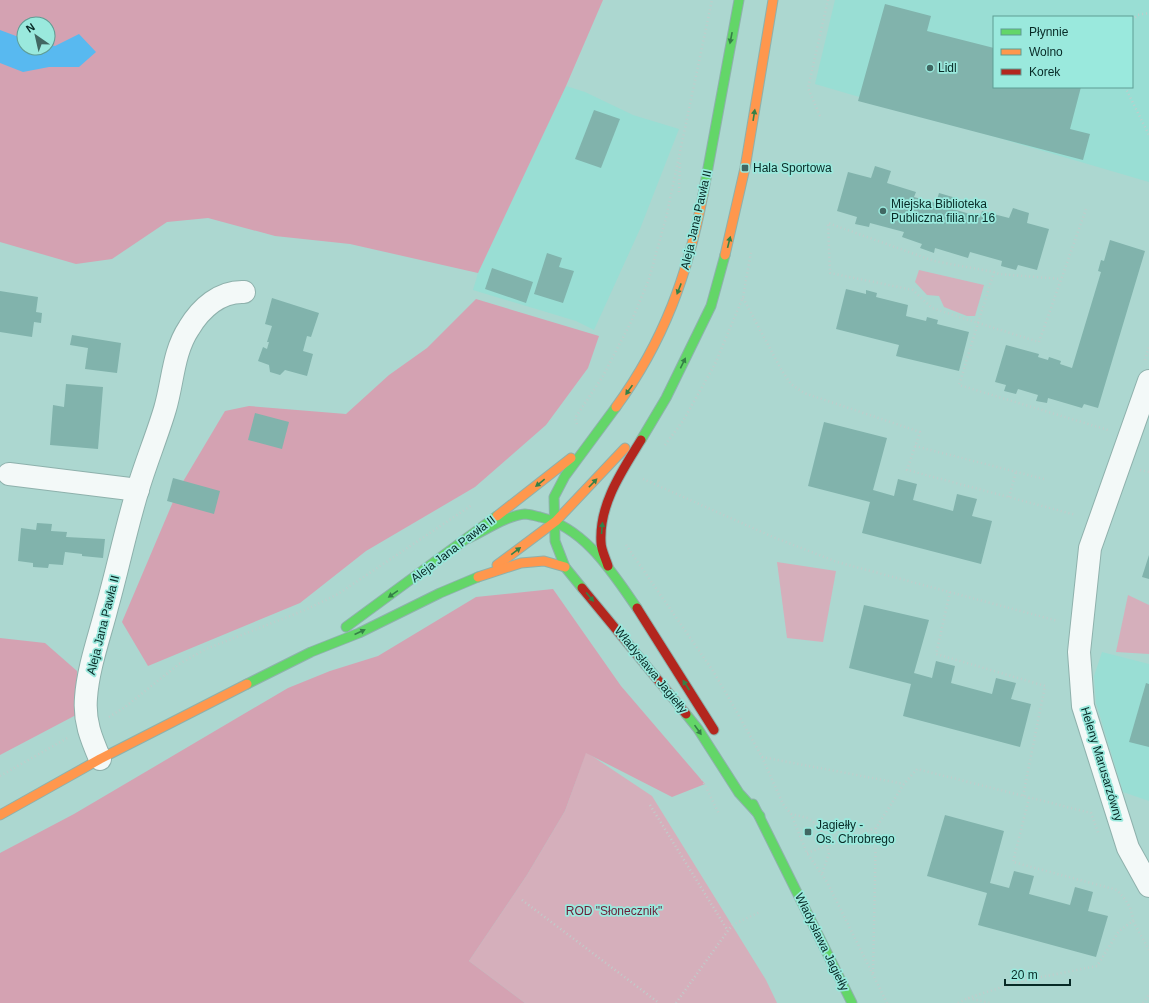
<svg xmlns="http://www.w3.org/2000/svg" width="1149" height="1003" font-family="Helvetica,sans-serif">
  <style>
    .built { fill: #99ded4; fill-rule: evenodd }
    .green { fill: #d5afbb }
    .forest { fill: #d4a2b2; fill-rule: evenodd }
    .water { fill: #58b9f0 }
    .building { fill: #81b3ac }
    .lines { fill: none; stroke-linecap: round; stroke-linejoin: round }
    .street-casing { stroke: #8eb1ac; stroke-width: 24 }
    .fast-casing { stroke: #8eb1ac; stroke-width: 11 }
    .slow-casing { stroke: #8eb1ac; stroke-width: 11 }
    .jam-casing { stroke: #8eb1ac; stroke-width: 11 }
    .path { stroke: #c0cdcb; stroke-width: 2.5; stroke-dasharray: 1 3; stroke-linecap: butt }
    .street { stroke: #f3f9f8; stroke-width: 22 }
    .fast { stroke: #63d668; stroke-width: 9 }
    .slow { stroke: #ff974d; stroke-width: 9 }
    .jam { stroke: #b3261e; stroke-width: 9 }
    .oneway { fill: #358047 }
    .poi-dot { fill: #416762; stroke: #9ae9dd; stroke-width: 1.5 }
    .labels { text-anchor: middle; stroke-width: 3.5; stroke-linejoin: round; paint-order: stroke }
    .poi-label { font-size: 12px; fill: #072a26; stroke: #9ae9dd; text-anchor: start }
    .street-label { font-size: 12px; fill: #072a26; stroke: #9ae9dd }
    .park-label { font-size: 12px; fill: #6b1d37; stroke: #9ae9dd }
  </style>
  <rect width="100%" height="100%" fill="#acd7d0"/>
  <g class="built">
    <path d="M835,0h314v182l-334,-98zM994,17h138v70h-138z"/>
    <polygon points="566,86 585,92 633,115 679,129 640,229 594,330 576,321 473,290 478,273 506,211"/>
    <polygon points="1102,652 1149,664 1149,801 1123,792 1096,703 1094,676"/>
  </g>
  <g class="green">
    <polygon points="919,270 984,285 975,316 967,316 944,307 939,296 927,295 915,282"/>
    <polygon points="777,562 836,571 823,642 787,638"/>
    <polygon points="1128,595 1149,605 1149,654 1116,652"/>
    <polygon points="586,752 652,796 766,980 777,1003 525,1003 469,961 527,875 565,811"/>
  </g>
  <g class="forest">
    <path d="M0,0h603l-37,86 -88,187 -128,-29 -75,-8 -67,-18 -41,4 -55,37 -36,5 -76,-22zM24,24h24v24h-24z"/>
    <polygon points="476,299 599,336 588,368 546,425 475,487 366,551 300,603 148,666 122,622 178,490 225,411 249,406 346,414 389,375 427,348"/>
    <polygon points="553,589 621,686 705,784 672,797 586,753 565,811 527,875 469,961 525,1003 0,1003 0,853 74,814 288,688 330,671 378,656 476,597"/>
    <polygon points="0,638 45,643 77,671 76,715 0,755"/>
  </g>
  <polygon class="water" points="0,30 24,39 24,48 48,48 48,44 55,46 79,34 96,52 79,67 49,67 23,72 0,63"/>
  <g class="building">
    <polygon points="885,4 931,16 927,31 994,48 994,87 1081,87 1070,129 1090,134 1083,160 858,101"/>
    <polygon points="594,110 620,119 601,168 575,159"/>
    <polygon points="875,166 891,171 887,183 916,192 914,197 936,203 939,193 956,198 953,209 980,217 982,211 1009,218 1013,208 1029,213 1027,223 1049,229 1037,270 1018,265 1016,270 1001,266 1002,261 970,252 968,258 935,248 934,253 920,248 922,244 902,237 904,232 870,223 869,227 855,224 857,217 837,211 848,172 871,178"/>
    <polygon points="1110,240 1145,251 1098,408 1084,404 1082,408 1048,398 1047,403 1036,401 1038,395 1018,389 1016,394 1004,391 1006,385 995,382 1006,345 1039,354 1038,357 1048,360 1049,357 1061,361 1060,364 1072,368 1101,272 1098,271 1101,260 1104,261"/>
    <polygon points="547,253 562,258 559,267 574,271 563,303 534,294"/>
    <polygon points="492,268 533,282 526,303 485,289"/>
    <polygon points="846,289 866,294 866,290 877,293 876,297 908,305 906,316 926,321 927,317 938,320 937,324 969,332 959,371 896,356 899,345 836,329"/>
    <polygon points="0,291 38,297 36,312 42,313 41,323 34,322 32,337 0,332"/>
    <polygon points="272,298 319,313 311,337 307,336 303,351 313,354 307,376 285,370 280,375 270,372 269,365 258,361 263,347 267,349 269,342 267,342 272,326 265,324"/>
    <polygon points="72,335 121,343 117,373 85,369 88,348 70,345"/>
    <polygon points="66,384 103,387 98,449 50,445 53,405 64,407"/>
    <polygon points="255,413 289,422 282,449 248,440"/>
    <polygon points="824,422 887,438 873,490 894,496 898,479 917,484 913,500 953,511 957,494 977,499 972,516 992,521 981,564 862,533 870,502 808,486"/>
    <polygon points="173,478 220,491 214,514 167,501"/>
    <polygon points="37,523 52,524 51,531 67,532 66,537 105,539 103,558 82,556 82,554 65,552 63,565 49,564 48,568 33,567 33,563 18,561 21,528 36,530"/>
    <polygon points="1149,555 1149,579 1142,577"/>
    <polygon points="864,605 929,620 914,673 932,678 936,661 955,666 951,683 992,694 996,678 1016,683 1011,699 1031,704 1020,747 903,716 911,684 849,668"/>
    <polygon points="1146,683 1149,684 1149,747 1129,742"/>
    <polygon points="945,815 1004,831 990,883 1009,888 1014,871 1034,876 1029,894 1070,905 1075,887 1093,892 1088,911 1108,916 1096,957 978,925 987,893 927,876"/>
  </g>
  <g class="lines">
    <g class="street-casing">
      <g id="street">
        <polyline points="1149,381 1090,548 1079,652 1083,706 1128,848 1149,886"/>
        <polyline points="9,474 138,490"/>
        <path d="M100,759c-9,-21 -16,-38 -14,-61 2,-30 14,-63 21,-91 11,-39 19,-79 31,-118 8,-27 19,-53 27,-80 8,-27 8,-57 24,-81 12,-20 31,-37 55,-36"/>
      </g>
    </g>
    <g class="fast-casing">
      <g id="fast">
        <polyline points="703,195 739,0"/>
        <polyline points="641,440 666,398 711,306 725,255"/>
        <path d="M469,538c15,-7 39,-23 56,-24 4,0 10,2 15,3 45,11 72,55 97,91"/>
        <polyline points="582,588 565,567 555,541 554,497 565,476 616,407"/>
        <polyline points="346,627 497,516"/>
        <polyline points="247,684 311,652 359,633 440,593 478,577"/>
        <polyline points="686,714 698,729 739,793 760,816"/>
        <polyline points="753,804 852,1003"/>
      </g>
    </g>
    <g class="slow-casing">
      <g id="slow">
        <polyline points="725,255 745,168 773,0"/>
        <path d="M616,407c48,-66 72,-133 87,-212"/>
        <polyline points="497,516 571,458"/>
        <polyline points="497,565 556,521 625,448"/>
        <polyline points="478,577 521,563 544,561 565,567"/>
        <polyline points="0,815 100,759 247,684"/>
      </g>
    </g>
    <g class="jam-casing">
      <g id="jam">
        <path d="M608,566c-2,-7 -7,-16 -7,-24 -2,-38 21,-71 40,-102"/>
        <polyline points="582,588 686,714"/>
        <polyline points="637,608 714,730"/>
      </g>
    </g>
    <g class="path">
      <polyline points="1132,20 1138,15 1149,13"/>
      <polyline points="1125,87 1149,135"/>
      <polyline points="820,116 808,88 828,0"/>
      <polyline points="679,192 680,163"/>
      <polyline points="1086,209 1039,342 978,323 959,385 1108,430"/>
      <polyline points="994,272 978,323 932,308 913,290 830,273 828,223 934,261 994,272 999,274 1061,279"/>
      <polyline points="743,298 782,371 791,384 804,393 920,432 907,470 1076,515"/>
      <polyline points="1145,360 1149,347"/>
      <polyline points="577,424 575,418 603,376 632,320 649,279 666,218 712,0"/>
      <polyline points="665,445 683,421 715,364 743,297 751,252"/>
      <polyline points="915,446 1044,479"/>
      <polyline points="1140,470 1149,472"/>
      <polyline points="643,479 773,537 837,562 1058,621"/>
      <polyline points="1009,497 1016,472"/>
      <polyline points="626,545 713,671 734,707 762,757 783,804 791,814 807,853 827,882 887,1003"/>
      <polyline points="950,592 936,654 1045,686 1023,796"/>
      <polyline points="109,717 125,707 179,664 206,649 305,610 338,594 472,505"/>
      <polyline points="762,757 904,784"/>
      <polyline points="0,776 69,737"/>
      <polyline points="702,779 719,814"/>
      <path d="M1029,798l-16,64 104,28c9,10 15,17 16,31"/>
      <polyline points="650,805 728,931"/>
      <polyline points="791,814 808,818 819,826 825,839 829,853 822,874"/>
      <polyline points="807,853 876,828"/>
      <polyline points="522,900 659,1003"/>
      <polyline points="873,973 876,828 904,784 917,769 1091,813 1099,835"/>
      <polyline points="968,998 1021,981 1097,966 1119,931 1133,921 1149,950"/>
      <polyline points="676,1003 732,925 760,912"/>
      <polyline points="958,1003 968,998 990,1003"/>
      <polyline points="1143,1003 1149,995"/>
    </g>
    <use href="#street" class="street"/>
    <use href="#fast" class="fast"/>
    <use href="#slow" class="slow"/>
    <use href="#jam" class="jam"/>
  </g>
  <defs><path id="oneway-solid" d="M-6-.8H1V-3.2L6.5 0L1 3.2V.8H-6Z"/></defs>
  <g class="oneway">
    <use href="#oneway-solid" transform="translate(731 38) rotate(101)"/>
    <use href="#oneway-solid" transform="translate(754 115) rotate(-81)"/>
    <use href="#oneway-solid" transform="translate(729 242) rotate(-76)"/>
    <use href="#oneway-solid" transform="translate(679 289) rotate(111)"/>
    <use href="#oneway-solid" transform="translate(683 363) rotate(-64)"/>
    <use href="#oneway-solid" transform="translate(629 390) rotate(125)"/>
    <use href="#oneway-solid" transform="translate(540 483) rotate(141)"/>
    <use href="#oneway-solid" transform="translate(593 483) rotate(-46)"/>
    <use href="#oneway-solid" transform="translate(602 528) rotate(-85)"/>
    <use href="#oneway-solid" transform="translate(516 551) rotate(-37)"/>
    <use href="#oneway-solid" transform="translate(393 594) rotate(145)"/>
    <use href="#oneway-solid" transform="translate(590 597) rotate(50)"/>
    <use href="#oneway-solid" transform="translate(360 632) rotate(-25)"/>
    <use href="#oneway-solid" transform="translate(686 685) rotate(-123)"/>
    <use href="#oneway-solid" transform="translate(698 730) rotate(55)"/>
  </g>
  <g class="poi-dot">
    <circle cx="930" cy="68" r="4"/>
    <rect x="741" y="164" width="8" height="8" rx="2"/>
    <circle cx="883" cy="211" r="4"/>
    <rect x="804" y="828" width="8" height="8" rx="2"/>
  </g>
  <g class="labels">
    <g class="poi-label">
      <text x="938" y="72">Lidl</text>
      <text x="753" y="172">Hala Sportowa</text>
      <text x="891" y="208">Miejska Biblioteka<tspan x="891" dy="14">Publiczna filia nr 16</tspan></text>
      <text x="816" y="829">Jagiełły -<tspan x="816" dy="14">Os. Chrobrego</tspan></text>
    </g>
    <g class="street-label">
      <text transform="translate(696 220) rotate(-77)" y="4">Aleja Jana Pawła II</text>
      <text transform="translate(453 549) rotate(-37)" y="4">Aleja Jana Pawła II</text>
      <text transform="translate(103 625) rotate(-76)" y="4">Aleja Jana Pawła II</text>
      <text transform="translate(651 670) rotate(51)" y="4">Władysława Jagiełły</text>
      <text transform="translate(1102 764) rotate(73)" y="4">Heleny Marusarzówny</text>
      <text transform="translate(822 942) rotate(64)" y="4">Władysława Jagiełły</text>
    </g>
    <g class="park-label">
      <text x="614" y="915">ROD "Słonecznik"</text>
    </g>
  </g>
  <rect x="993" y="16" width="140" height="72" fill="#9ae9dd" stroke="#5f9d94"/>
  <rect x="1001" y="29" width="20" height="6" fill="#63d668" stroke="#5f9d94"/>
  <text x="1029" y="36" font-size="12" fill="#072a26">Płynnie</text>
  <rect x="1001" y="49" width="20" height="6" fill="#ff974d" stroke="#5f9d94"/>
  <text x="1029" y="56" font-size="12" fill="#072a26">Wolno</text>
  <rect x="1001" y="69" width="20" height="6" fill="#b3261e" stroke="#5f9d94"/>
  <text x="1029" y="76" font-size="12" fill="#072a26">Korek</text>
  <g transform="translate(36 36) rotate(326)"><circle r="19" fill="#9ae9dd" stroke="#5f9d94"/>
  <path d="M0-3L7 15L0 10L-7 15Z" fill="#416762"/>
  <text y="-6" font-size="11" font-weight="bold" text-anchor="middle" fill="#072a26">N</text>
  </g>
  <path d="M1005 979v6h65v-6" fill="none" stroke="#072a26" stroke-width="2"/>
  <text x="1011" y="979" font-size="12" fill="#072a26" stroke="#9ae9dd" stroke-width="3" paint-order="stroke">20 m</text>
</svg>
